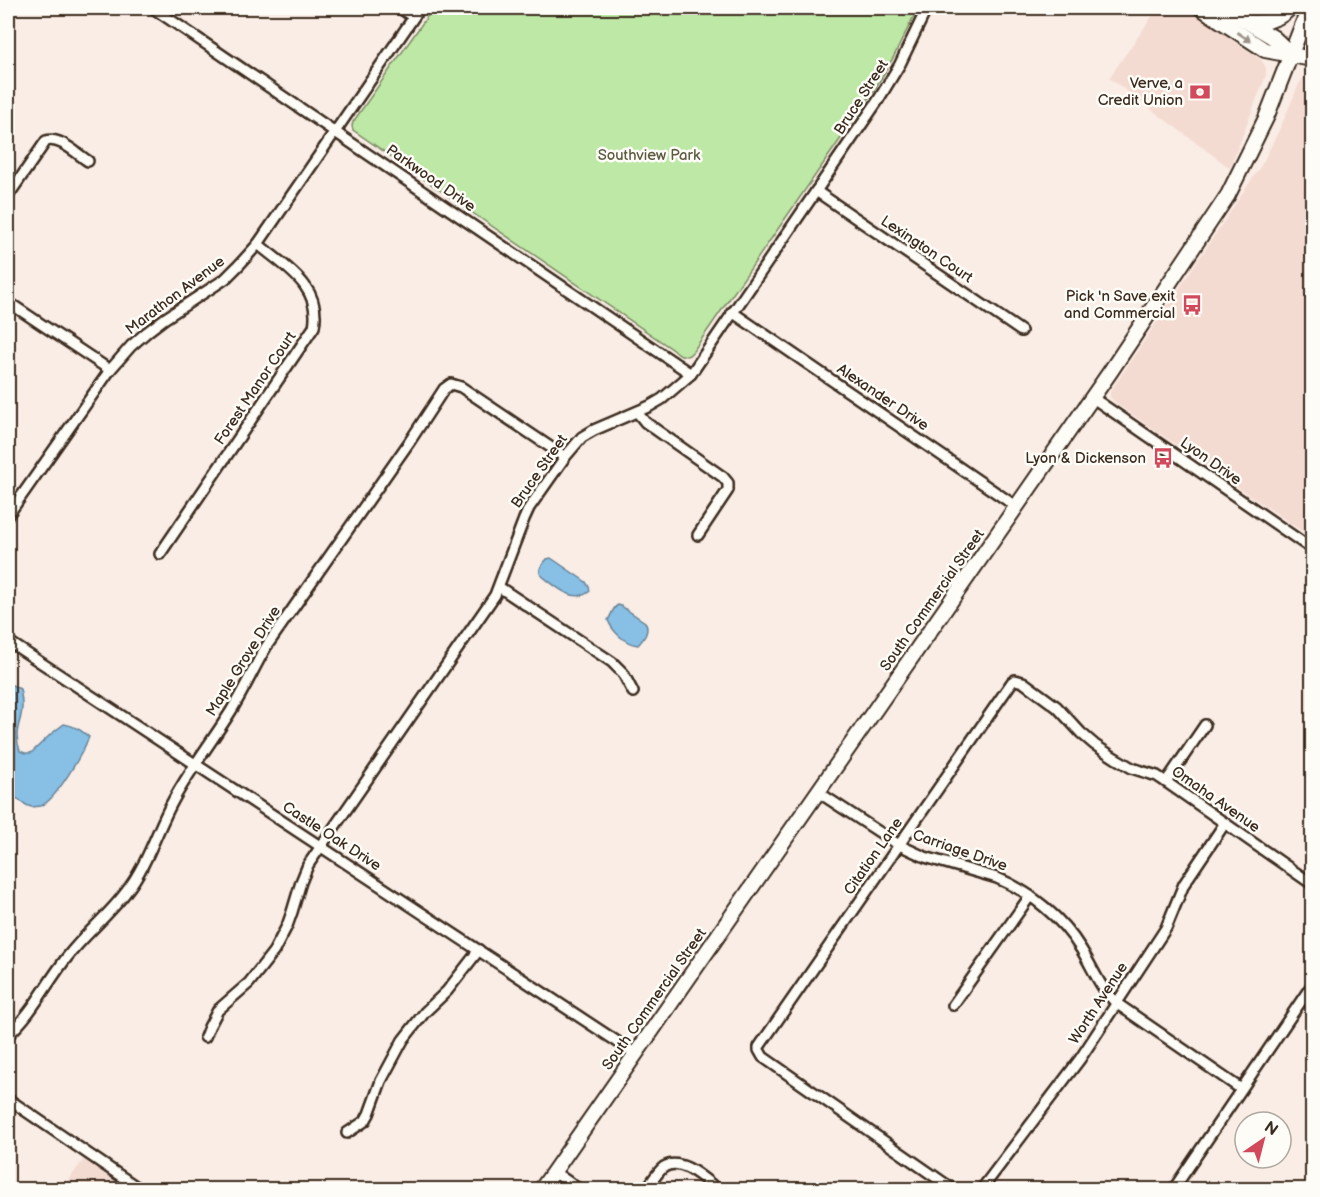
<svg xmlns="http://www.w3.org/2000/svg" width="1320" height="1197" font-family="'Balsamiq Sans',sans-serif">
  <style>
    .built { fill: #f4dbd2 }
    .green { fill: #bde8a5; stroke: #7c8962; stroke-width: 1.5 }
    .water { fill: #87bfe5; stroke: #698395; stroke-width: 1.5 }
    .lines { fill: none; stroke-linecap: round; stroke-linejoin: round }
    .street-casing { stroke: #3b2a1e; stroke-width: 14 }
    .secondary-casing { stroke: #3b2a1e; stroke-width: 18 }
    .street { stroke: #fdfcf7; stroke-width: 9 }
    .secondary { stroke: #fdfcf7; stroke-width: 14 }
    .oneway { fill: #9c938a }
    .labels { text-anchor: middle; stroke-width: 5; stroke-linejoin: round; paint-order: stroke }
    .poi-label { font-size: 15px; fill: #3b2a1e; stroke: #fdfcf7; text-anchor: end }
    .street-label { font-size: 15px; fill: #3b2a1e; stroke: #fdfcf7 }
    .park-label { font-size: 15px; fill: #5c5a40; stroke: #fdfcf7 }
  </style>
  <rect width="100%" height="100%" fill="#f9ede6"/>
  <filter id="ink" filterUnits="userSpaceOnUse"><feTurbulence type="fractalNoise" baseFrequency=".0167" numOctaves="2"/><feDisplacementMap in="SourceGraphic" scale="12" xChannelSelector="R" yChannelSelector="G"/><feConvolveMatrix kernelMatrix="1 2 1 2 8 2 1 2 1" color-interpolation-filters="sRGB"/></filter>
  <g filter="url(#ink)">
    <g class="built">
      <polygon points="1158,8 1186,8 1259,58 1263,62 1266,68 1266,75 1230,168 1109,78"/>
      <polygon points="1235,8 1285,8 1259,18"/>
      <polygon points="1312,72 1312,538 1118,405 1110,397 1110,392 1262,164 1281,126 1299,84 1305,75"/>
      <polygon points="84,1159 129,1189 61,1190"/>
    </g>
    <path class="green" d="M433,8h485l-25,50 -20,34 -179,258c-5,6 -6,7 -13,5l-204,-139 -124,-86 -1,-4 1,-4z"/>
    <g class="water">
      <path d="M551,558l35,24 3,5 1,4c-16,14 -36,-6 -49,-16 -4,-6 2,-11 6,-16z"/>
      <path d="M618,605l3,1 24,16c5,8 -1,17 -7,23 -13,-1 -26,-14 -30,-25 4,-5 4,-12 10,-15z"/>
      <path d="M8,683l12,6c1,5 2,10 2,15 1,19 -10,24 -2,47l5,2h6l20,-19 13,-10c11,2 17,6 25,13 -6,15 -33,63 -48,69 0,0 -9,1 -9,1 -8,-1 -11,-8 -20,-11v-7l-4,-4z"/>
    </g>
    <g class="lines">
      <g class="street-casing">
        <g id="street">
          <polyline points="153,8 691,374"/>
          <polyline points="400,8 413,17"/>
          <polyline points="816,191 1021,331"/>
          <path d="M8,196l38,-55c13,-5 31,13 42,20"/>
          <polyline points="8,302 110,370"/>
          <polyline points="732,312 1017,507"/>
          <polyline points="1093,398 1312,549"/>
          <polyline points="637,412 645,422 723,477 728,483 728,490 698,535"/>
          <polyline points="8,515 110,370 131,346 147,332 164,319 225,279 239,265 258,244 420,8"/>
          <path d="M160,554l154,-227c8,-41 -29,-60 -56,-83"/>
          <polyline points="499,587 612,662 623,673 633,692"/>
          <polyline points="8,639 11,643 636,1054"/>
          <polyline points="1166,782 1205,725"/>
          <path d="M818,792l81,53 26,12 72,21c34,14 65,40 84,71 12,19 18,38 35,54l125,86"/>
          <polyline points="953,1005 1030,896"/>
          <path d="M8,1035c25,-22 39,-53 60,-79 18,-23 41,-41 58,-64 22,-28 31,-63 48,-93 17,-31 39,-59 57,-88 13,-21 23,-43 35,-64l144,-206 34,-52 7,-5 10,3 104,70"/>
          <polyline points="205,1037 209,1027 218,1010 249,983 274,951 287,926 292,912 301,882 308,865 495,595 524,519 529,508 565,457 582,437 594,430 650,406 662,399 691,374 877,102 900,64 927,8"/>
          <polyline points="8,1099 141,1190"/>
          <polyline points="347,1133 365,1121 369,1114 381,1081 403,1040 425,1012 447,991 479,950"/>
          <polyline points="554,1172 580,1190"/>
          <path d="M646,1190c6,-8 11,-18 18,-23 17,-11 41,13 54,23"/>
          <polyline points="954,1190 763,1057 759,1050 759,1047 1012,682 1015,680 1023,682 1057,707 1081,733 1095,745 1115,758 1132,768 1157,776 1166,782 1312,884"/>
          <polyline points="981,1190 1080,1059 1166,928 1184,884 1225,823"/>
          <polyline points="1173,1190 1312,985"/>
        </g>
      </g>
      <g class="secondary-casing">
        <g id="secondary">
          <polyline points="1201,8 1265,50 1312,59"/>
          <polyline points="1224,8 1274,38 1291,54"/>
          <path d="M1249,22c16,1 30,-2 41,-14"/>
          <polyline points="541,1190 1110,372 1228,195 1266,118 1309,8"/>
        </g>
      </g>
      <use href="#street" class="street"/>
      <use href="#secondary" class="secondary"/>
    </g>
    <defs><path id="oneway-solid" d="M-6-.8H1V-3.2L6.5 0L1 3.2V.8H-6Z" transform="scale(1.5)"/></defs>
    <use class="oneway" href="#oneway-solid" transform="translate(1244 37) rotate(34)"/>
  </g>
  <defs>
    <g id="bank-bare" transform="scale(1.62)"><path d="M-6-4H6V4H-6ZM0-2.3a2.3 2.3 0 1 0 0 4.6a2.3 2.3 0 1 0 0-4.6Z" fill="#d1495b" stroke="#fdfcf7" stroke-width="2.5" paint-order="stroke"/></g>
    <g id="bus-bare" transform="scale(1.62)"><path d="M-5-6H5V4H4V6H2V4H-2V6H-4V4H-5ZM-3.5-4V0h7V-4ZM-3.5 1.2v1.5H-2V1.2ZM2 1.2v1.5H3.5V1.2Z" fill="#d1495b" stroke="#fdfcf7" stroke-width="2.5" paint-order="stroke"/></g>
  </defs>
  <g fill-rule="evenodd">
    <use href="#bank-bare" x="1200" y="92"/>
    <use href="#bus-bare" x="1192" y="305"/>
    <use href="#bus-bare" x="1163" y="458"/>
  </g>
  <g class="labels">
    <g class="poi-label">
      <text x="1183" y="88">Verve, a<tspan x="1183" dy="17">Credit Union</tspan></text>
      <text x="1175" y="301">Pick 'n Save exit<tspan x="1175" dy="17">and Commercial</tspan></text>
      <text x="1146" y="463">Lyon &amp; Dickenson</text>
    </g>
    <g class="street-label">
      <text transform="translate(861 97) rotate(-57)" y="5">Bruce Street</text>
      <text transform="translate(431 178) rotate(35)" y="5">Parkwood Drive</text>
      <text transform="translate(927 249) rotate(34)" y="5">Lexington Court</text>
      <text transform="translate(175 295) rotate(-37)" y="5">Marathon Avenue</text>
      <text transform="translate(255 388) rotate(-56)" y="5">Forest Manor Court</text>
      <text transform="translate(883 397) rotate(34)" y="5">Alexander Drive</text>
      <text transform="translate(1211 461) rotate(35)" y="5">Lyon Drive</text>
      <text transform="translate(539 471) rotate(-55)" y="5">Bruce Street</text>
      <text transform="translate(932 600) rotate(-55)" y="5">South Commercial Street</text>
      <text transform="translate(243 661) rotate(-58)" y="5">Maple Grove Drive</text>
      <text transform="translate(1216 799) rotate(35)" y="5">Omaha Avenue</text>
      <text transform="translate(332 836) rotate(33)" y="5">Castle Oak Drive</text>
      <text transform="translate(960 850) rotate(19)" y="5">Carriage Drive</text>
      <text transform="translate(873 856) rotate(-55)" y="5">Citation Lane</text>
      <text transform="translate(654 999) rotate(-55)" y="5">South Commercial Street</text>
      <text transform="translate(1098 1003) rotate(-57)" y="5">Worth Avenue</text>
    </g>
    <g class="park-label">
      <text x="649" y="160">Southview Park</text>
    </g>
  </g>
  <rect width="1320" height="1197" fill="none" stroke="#fdfcf7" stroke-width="30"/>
  <rect x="15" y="15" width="1290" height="1167" fill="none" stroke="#3b2a1e" stroke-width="2" filter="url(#ink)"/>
  <g transform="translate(1263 1140) rotate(35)"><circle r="28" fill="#fdfcf7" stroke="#afa8a0" stroke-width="1.5"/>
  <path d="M0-4.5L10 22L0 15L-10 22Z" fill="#d1495b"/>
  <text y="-9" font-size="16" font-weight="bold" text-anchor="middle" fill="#3b2a1e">N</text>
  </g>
</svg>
